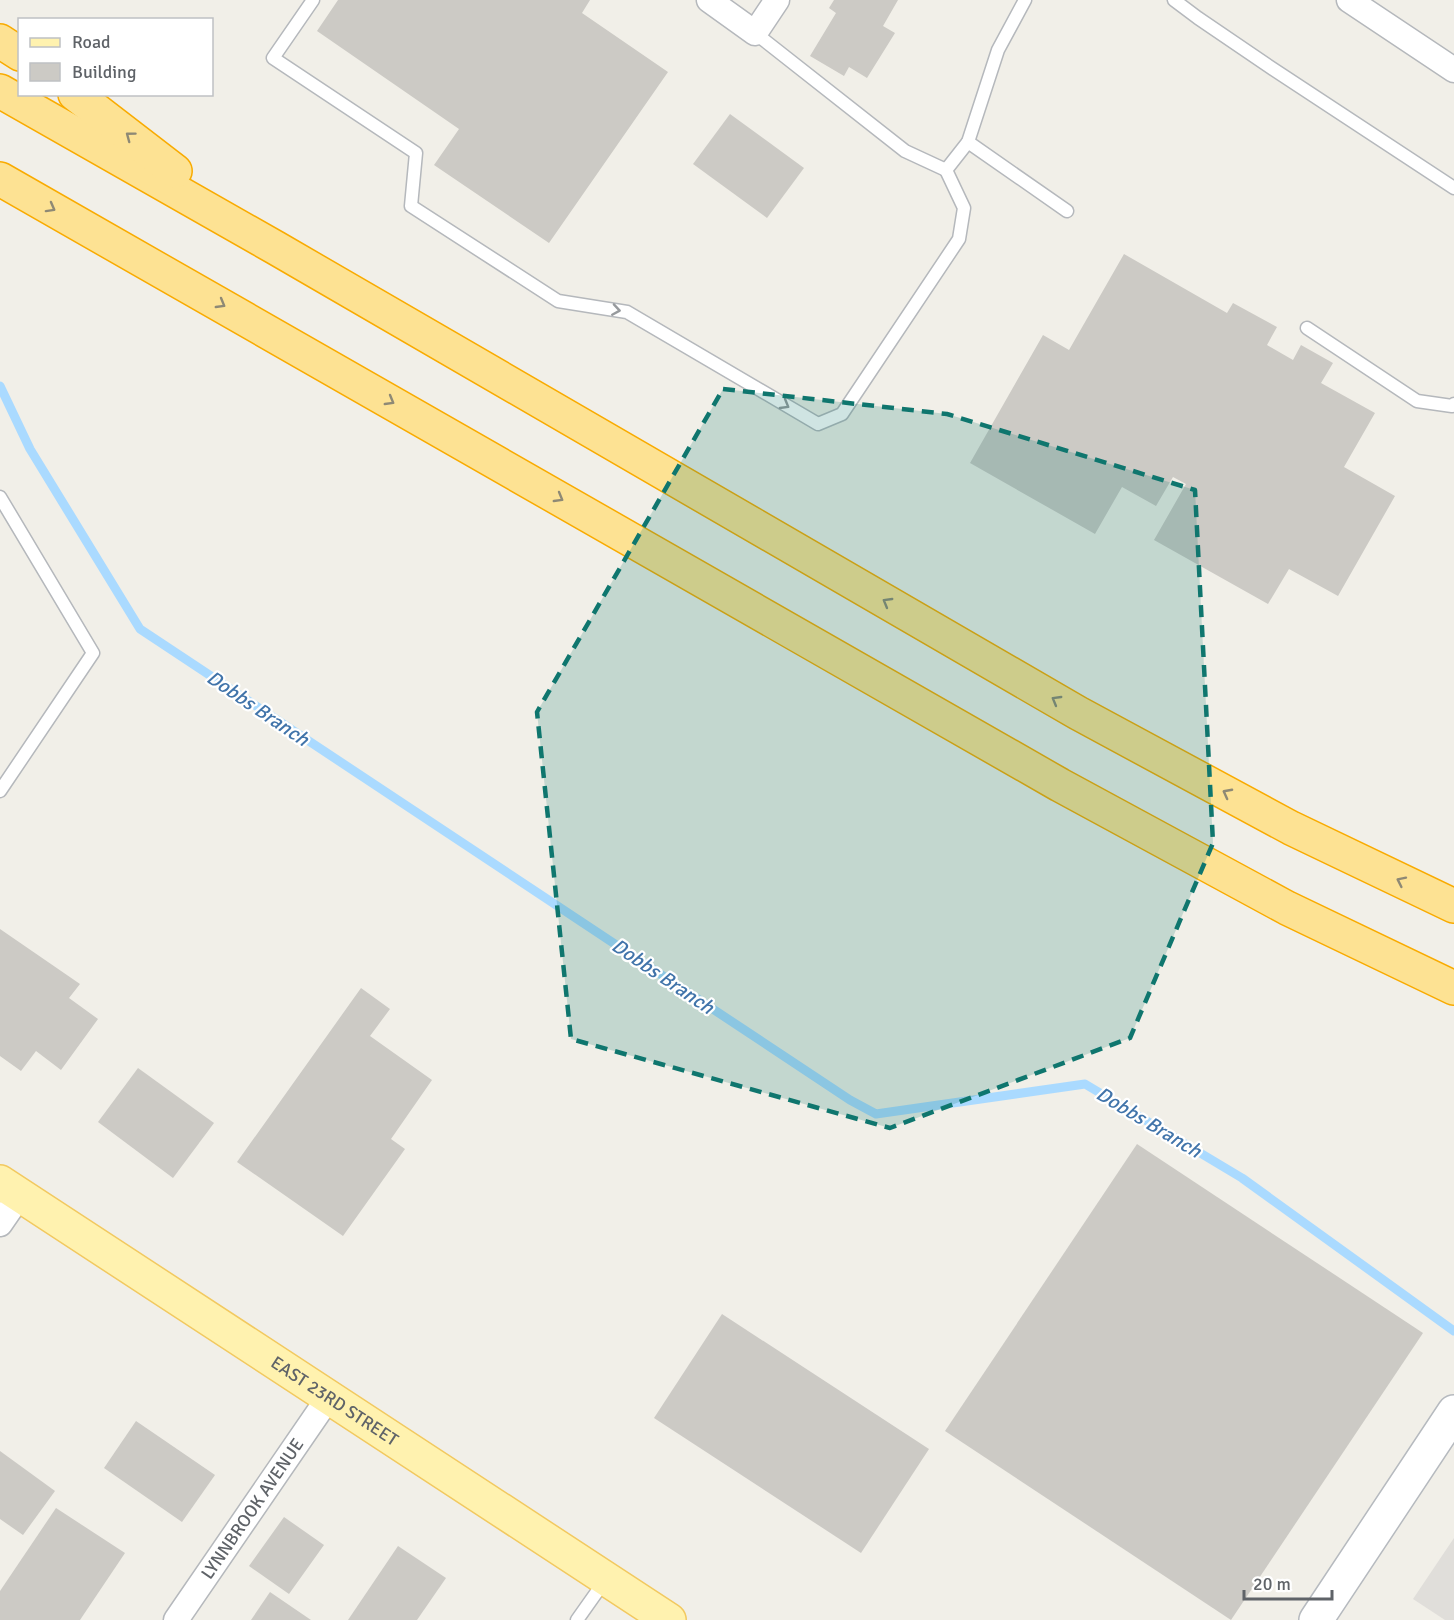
<svg xmlns="http://www.w3.org/2000/svg" width="1454" height="1620" font-family="Signika,sans-serif">
  <style>
    .industrial { fill: #e0deda }
    .lines { fill: none; stroke-linecap: round; stroke-linejoin: round }
    .stream { stroke: #aadaff; stroke-width: 9 }
    .building { fill: #cccac5 }
    .lane-casing { stroke: #b5b8bc; stroke-width: 15 }
    .street-casing { stroke: #b5b8bc; stroke-width: 27 }
    .secondary-casing { stroke: #b6babf; stroke-width: 36 }
    .primary-casing { stroke: #f2c960; stroke-width: 36 }
    .highway-casing { stroke: #f9ab00; stroke-width: 36 }
    .lane { stroke: #fff; stroke-width: 12 }
    .street { stroke: #fff; stroke-width: 24 }
    .secondary { stroke: #fff; stroke-width: 33 }
    .primary { stroke: #fff2af; stroke-width: 33 }
    .highway { stroke: #fde293; stroke-width: 33 }
    .oneway { stroke: #8e8975 }
    .oneway2 { stroke: #979a9d }
    .marked { fill: #0f766e; fill-opacity: 0.2; stroke: #0f766e; stroke-width: 4.5; stroke-dasharray: 12 8; stroke-linejoin: round }
    .labels { text-anchor: middle; stroke-width: 4.5; stroke-linejoin: round; paint-order: stroke }
    .street-label { font-size: 18px; fill: #5f6368; stroke: #fff }
    .water-label { font-size: 20px; font-style: italic; fill: #4174aa; stroke: #fff }
  </style>
  <rect width="100%" height="100%" fill="#f1efe8"/>
  <polygon class="industrial" points="1454,1538 1454,1620 1445,1620 1413,1599"/>
  <g class="lines">
    <polyline class="stream" points="0,386 30,449 140,629 850,1100 876,1114 1085,1084 1242,1178 1454,1331"/>
  </g>
  <g class="building">
    <polygon points="338,0 590,0 582,13 668,72 549,243 434,165 459,129 317,31"/>
    <polygon points="834,0 898,0 883,26 895,33 867,78 849,67 844,76 810,56 836,13 829,8"/>
    <polygon points="730,114 804,168 767,218 693,164"/>
    <polygon points="1124,254 1227,313 1233,303 1277,327 1267,345 1293,360 1301,345 1333,363 1321,383 1375,413 1344,467 1395,496 1338,596 1289,569 1268,604 1154,540 1186,484 1173,477 1156,506 1122,487 1095,534 970,463 1043,335 1069,350"/>
    <polygon points="0,929 80,984 69,998 98,1019 61,1070 36,1051 21,1071 0,1056"/>
    <polygon points="361,988 390,1009 370,1036 432,1080 391,1139 405,1149 343,1236 237,1162"/>
    <polygon points="138,1068 214,1123 173,1178 98,1122"/>
    <polygon points="1137,1144 1423,1333 1231,1620 945,1431"/>
    <polygon points="722,1314 929,1449 861,1553 654,1418"/>
    <polygon points="136,1421 215,1475 182,1522 104,1468"/>
    <polygon points="0,1451 55,1491 23,1535 0,1519"/>
    <polygon points="56,1508 125,1553 80,1620 0,1620 0,1591"/>
    <polygon points="284,1517 324,1545 289,1594 249,1566"/>
    <polygon points="398,1546 446,1578 417,1620 348,1620"/>
    <polygon points="270,1592 311,1620 251,1620"/>
  </g>
  <g class="lines">
    <g class="lane-casing">
      <g id="lane">
        <polyline points="313,0 273,58 416,153 411,206 558,301 627,312 818,424 842,414 959,239 964,208 946,170"/>
        <polyline points="1174,0 1198,18 1273,69 1454,188"/>
        <polyline points="755,33 905,151 946,170 968,142 998,50 1025,0"/>
        <polyline points="968,142 1067,211"/>
        <polyline points="1307,328 1417,401 1452,406 1454,404"/>
        <polyline points="0,497 93,653 0,791"/>
        <polyline points="577,1620 606,1579"/>
      </g>
    </g>
    <g class="street-casing">
      <g id="street">
        <polyline points="709,0 755,33 777,0"/>
        <polyline points="1349,0 1454,70"/>
        <polyline points="0,1224 20,1195"/>
        <path id="s1" d="M176,1620l153,-223"/>
      </g>
    </g>
    <g class="secondary-casing">
      <polyline id="secondary" points="1316,1620 1454,1412"/>
    </g>
    <g class="primary-casing">
      <g id="primary">
        <path id="s2" d="M0,1182l669,438"/>
      </g>
    </g>
    <g class="highway-casing">
      <g id="highway">
        <polyline points="0,41 20,54"/>
        <polyline points="0,91 276,248 1078,713 1291,828 1454,906"/>
        <polyline points="75,94 175,171"/>
        <polyline points="0,179 1060,785 1287,908 1454,988"/>
      </g>
    </g>
    <use href="#lane" class="lane"/>
    <use href="#street" class="street"/>
    <use href="#secondary" class="secondary"/>
    <use href="#primary" class="primary"/>
    <use href="#highway" class="highway"/>
  </g>
  <defs><path id="oneway-chevron" d="M-2-3.5L2.5 0L-2 3.5" fill="none" stroke-width="1.6" stroke-linecap="round" stroke-linejoin="round" transform="scale(1.5)"/></defs>
  <g class="oneway">
    <use href="#oneway-chevron" transform="translate(130 136) rotate(-143)"/>
    <use href="#oneway-chevron" transform="translate(51 208) rotate(29)"/>
    <use href="#oneway-chevron" transform="translate(221 304) rotate(30)"/>
    <use href="#oneway-chevron" transform="translate(390 401) rotate(30)"/>
    <use href="#oneway-chevron" transform="translate(559 498) rotate(30)"/>
    <use href="#oneway-chevron" transform="translate(887 602) rotate(-150)"/>
    <use href="#oneway-chevron" transform="translate(1056 700) rotate(-150)"/>
    <use href="#oneway-chevron" transform="translate(1227 793) rotate(-152)"/>
    <use href="#oneway-chevron" transform="translate(1401 881) rotate(-154)"/>
  </g>
  <g class="oneway2">
    <use href="#oneway-chevron" transform="translate(616 310) rotate(9)"/>
    <use href="#oneway-chevron" transform="translate(785 405) rotate(30)"/>
  </g>
  <path class="marked" d="M723,389l224,25 248,76 18,353 -83,195 -240,90 -319,-89 -34,-327z"/>
  <g class="labels">
    <g class="street-label">
      <text dy="6" stroke="none"><textPath href="#s2" startOffset="400">EAST 23RD STREET</textPath></text>
      <text dy="6" stroke="none"><textPath href="#s1" startOffset="135">LYNNBROOK AVENUE</textPath></text>
    </g>
    <g class="water-label">
      <text transform="translate(258 708) rotate(34)" y="7">Dobbs Branch</text>
      <text transform="translate(663 976) rotate(34)" y="7">Dobbs Branch</text>
      <text transform="translate(1149 1122) rotate(31)" y="7">Dobbs Branch</text>
    </g>
  </g>
  <rect x="18" y="18" width="195" height="78" fill="#ffffff" stroke="#bfc1c3" stroke-width="1.5"/>
  <rect x="30" y="38" width="30" height="9" fill="#fff2af" stroke="#bfc1c3" stroke-width="1.5"/>
  <text x="72" y="48" font-size="18" fill="#5f6368">Road</text>
  <rect x="30" y="63" width="30" height="18" fill="#cccac5" stroke="#bfc1c3" stroke-width="1.5"/>
  <text x="72" y="78" font-size="18" fill="#5f6368">Building</text>
  <path d="M1244 1590v9h88v-9" fill="none" stroke="#5f6368" stroke-width="3"/>
  <text x="1253" y="1590" font-size="18" fill="#5f6368" stroke="#ffffff" stroke-width="4.5" paint-order="stroke">20 m</text>
</svg>
